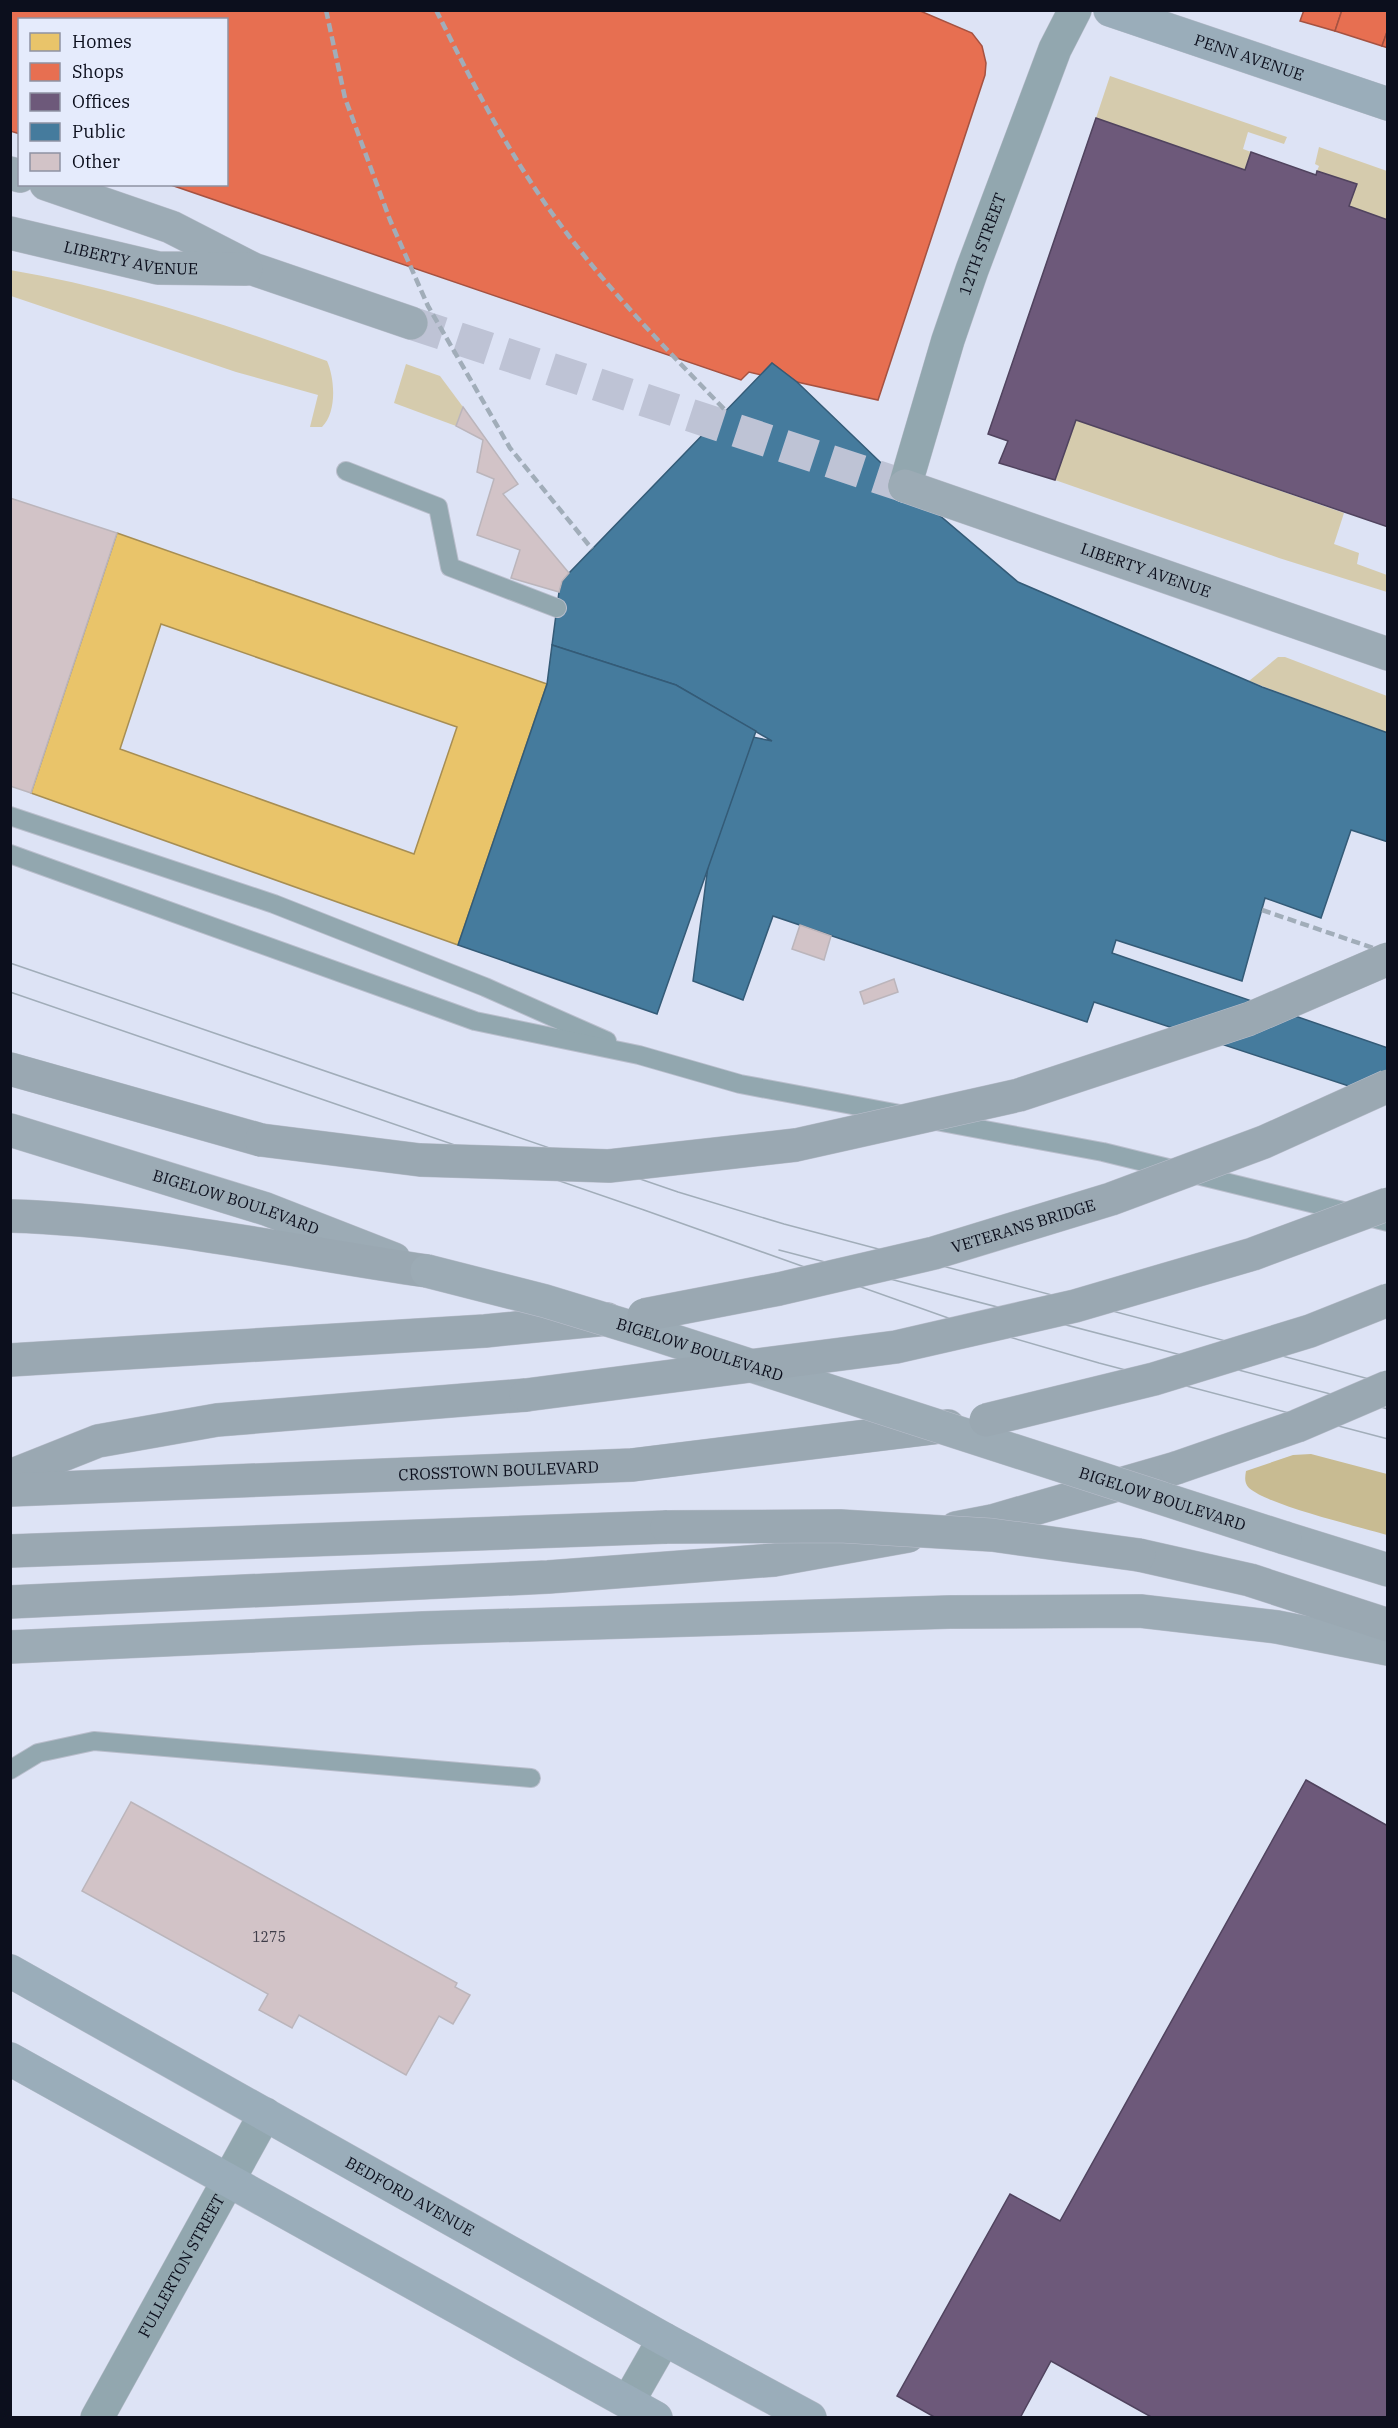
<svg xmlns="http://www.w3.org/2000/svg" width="1398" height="2428" font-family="'IBM Plex Serif',serif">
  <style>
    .green { fill: #d5cbad }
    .forest { fill: #c8bb92 }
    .homes { fill: #e9c46a; stroke: #a78e53; stroke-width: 1.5; fill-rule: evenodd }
    .shops { fill: #e76f51; stroke: #a55241; stroke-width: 1.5 }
    .offices { fill: #6d597a; stroke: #50435e; stroke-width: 1.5 }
    .public { fill: #457b9d; stroke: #345b77; stroke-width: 1.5 }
    .building { fill: #d2c3c7; stroke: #bbb5bb; stroke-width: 1.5 }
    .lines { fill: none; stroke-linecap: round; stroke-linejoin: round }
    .primary-tunnel { stroke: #bec3d5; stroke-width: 33; stroke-dasharray: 33 16; stroke-linecap: butt }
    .lane-casing { stroke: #b9becc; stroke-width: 20 }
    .street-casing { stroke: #b9becc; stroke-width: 34 }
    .secondary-casing { stroke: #b9becc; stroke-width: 34 }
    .primary-casing { stroke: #b9becc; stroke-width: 34 }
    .highway-casing { stroke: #b9becc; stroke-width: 34 }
    .lane { stroke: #92a7af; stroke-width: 18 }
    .street { stroke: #92a7af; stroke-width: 33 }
    .secondary { stroke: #9aadba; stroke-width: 33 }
    .primary { stroke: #9cabb5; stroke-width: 33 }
    .highway { stroke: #9aa8b2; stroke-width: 33 }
    .tram { stroke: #a1adb9; stroke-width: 1.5 }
    .rail { stroke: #a1adb9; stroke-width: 4.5; stroke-dasharray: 9 4.5; stroke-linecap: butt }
    .primary-bridge-casing { stroke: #b9becc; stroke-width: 34; stroke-linecap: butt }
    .highway-bridge-casing { stroke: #b9becc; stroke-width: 34; stroke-linecap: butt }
    .primary-bridge { stroke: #9cabb5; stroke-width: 33 }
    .highway-bridge { stroke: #9aa8b2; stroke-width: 33 }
    .labels { text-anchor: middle; stroke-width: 6; stroke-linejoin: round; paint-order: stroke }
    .number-label { font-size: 14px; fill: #3e3c48 }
    .street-label { font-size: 16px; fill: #0c0f1d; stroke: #e5ebfc }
  </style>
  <rect width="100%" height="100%" fill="#dde3f5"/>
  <g class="green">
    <polygon points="1110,76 1287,137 1284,144 1248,132 1243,149 1251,152 1245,170 1096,118"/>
    <polygon points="1319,147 1387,171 1387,220 1349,206 1317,171 1319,166 1315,164"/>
    <path d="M10,270c108,18 214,54 317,91 8,18 10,51 -5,66h-12l8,-32 -82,-23 -225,-76z"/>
    <polygon points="406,364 440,376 463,407 456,426 394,403"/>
    <polygon points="1076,420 1344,513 1334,544 1359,553 1357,564 1387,575 1387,592 1279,558 1055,480"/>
    <polygon points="1278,657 1285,657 1387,696 1387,733 1249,681"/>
  </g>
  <path class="forest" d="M1311,1454l76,20v61c-30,-9 -117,-29 -138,-47 -5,-5 -4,-11 -3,-17l47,-16z"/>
  <path class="homes" d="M117,533l430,151 -89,261 -427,-152zM161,624l296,103 -43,127 -294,-105z"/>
  <g class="shops">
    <polygon points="10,10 918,10 972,33 982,46 986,63 985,75 878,400 797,382 772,363 761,375 749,372 741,380 168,184 226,184 226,20 20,20 20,134 10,131"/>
    <polygon points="1304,10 1342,10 1335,31 1300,21"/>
    <polygon points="1342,10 1388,10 1388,29 1382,46 1335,31"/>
    <polygon points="1388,29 1388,48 1382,46"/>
  </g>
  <g class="offices">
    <polygon points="1096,118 1245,170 1251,152 1316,175 1317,171 1357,184 1349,206 1388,220 1388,527 1076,420 1055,480 999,463 1008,441 988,434"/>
    <polygon points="1306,1780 1388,1826 1388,2418 1153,2418 1051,2361 1020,2418 936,2418 897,2396 1010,2194 1060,2221"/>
  </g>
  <g class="public">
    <polygon points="772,363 797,382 905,486 1018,582 1262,687 1388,733 1388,842 1351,830 1321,918 1265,898 1242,981 1116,940 1112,953 1388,1048 1388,1099 1094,1002 1087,1022 773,916 743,1000 693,981 708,866 753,737 772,741 676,685 552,645 559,592 562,581 569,573"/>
    <polygon points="552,645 676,685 756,731 657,1014 458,945 547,684"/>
  </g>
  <g class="building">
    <polygon points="463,407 518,484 503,494 569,573 562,581 559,592 511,578 520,550 477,535 494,479 477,472 483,440 456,426"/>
    <polygon points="10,498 117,533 31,793 10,786"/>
    <polygon points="800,925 831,936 824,960 792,949"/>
    <polygon points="894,979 898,992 864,1004 860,992"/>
    <polygon points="131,1802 457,1983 455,1987 470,1995 453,2024 439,2016 406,2075 299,2015 292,2028 259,2010 268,1994 82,1891"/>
  </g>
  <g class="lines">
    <polyline class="primary-tunnel" points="411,323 905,486"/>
    <g class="lane-casing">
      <g id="lane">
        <polyline points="346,471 438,507 450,567 557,608"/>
        <polyline points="10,816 274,904 485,987 607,1041"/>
        <polyline points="10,854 475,1021 639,1055 740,1084 900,1114"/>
        <polyline points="936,1121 1103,1152 1388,1222"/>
        <polyline points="10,1770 38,1753 94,1741 531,1778"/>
      </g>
    </g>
    <g class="street-casing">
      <g id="street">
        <path id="s1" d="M905,486l43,-146 24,-70 83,-221 20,-39"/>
        <polyline points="628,2402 664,2339"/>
        <path id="s2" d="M97,2418l168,-304"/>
      </g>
    </g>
    <g class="secondary-casing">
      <g id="secondary">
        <path id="s3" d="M1110,10l278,94"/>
        <path id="s4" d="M10,1971l654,368 146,79"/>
        <polyline points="10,2059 656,2418"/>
      </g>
    </g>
    <g class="primary-casing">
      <g id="primary">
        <polyline points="10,173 20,176"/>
        <polyline points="46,184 171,227 253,269 411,323"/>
        <path id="s5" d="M10,233l148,35 88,1"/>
        <path id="s6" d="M905,486l483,168"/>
        <path id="s7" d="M10,1130l256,79 128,50"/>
        <polyline points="1285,1538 1388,1570"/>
        <polyline points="10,1647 423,1628 950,1612 1140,1611 1277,1627 1388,1649"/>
      </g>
    </g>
    <g class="highway-casing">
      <g id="highway">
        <polyline points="10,1069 261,1140"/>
        <path d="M10,1216c141,4 278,35 417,55"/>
        <polyline points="10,1360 485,1331 607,1319"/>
        <polyline points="10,1476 98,1441 217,1420 526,1395"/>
        <path id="s8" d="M10,1490l622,-25 316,-39"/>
        <polyline points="956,1528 992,1521 1176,1468"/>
        <polyline points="10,1551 667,1527"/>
        <polyline points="1139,1555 1250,1580 1388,1625"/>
        <polyline points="10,1602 548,1577 774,1560 908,1536"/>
      </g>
    </g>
    <use href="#lane" class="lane"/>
    <use href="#street" class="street"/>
    <use href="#secondary" class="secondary"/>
    <use href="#primary" class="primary"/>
    <use href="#highway" class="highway"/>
    <g class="tram">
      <polyline points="10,963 678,1192 784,1224 1388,1384"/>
      <polyline points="10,992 644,1210 968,1325 1099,1363 1388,1439"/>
      <polyline points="779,1250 1388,1409"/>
    </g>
    <g class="rail">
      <polyline points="326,10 345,98 390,220 428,306 510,448 592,549"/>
      <path d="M436,10c36,72 73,145 121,210 50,69 110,130 169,191"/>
      <polyline points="1262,910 1388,953"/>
    </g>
    <g class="primary-bridge-casing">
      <g id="primary-bridge">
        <path id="s9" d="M427,1271l118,30 102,31 638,206"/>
      </g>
    </g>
    <g class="highway-bridge-casing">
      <g id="highway-bridge">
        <polyline points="261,1140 420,1160 609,1166 796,1145 1019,1095 1249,1019 1388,959"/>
        <path id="s10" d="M644,1315l135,-26 155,-36 177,-54 153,-57 124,-56"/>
        <polyline points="526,1395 896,1347 1075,1306 1253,1254 1388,1204"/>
        <polyline points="986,1420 1154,1379 1310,1331 1388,1300"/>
        <polyline points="1176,1468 1297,1426 1388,1387"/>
        <polyline points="667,1527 840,1526 992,1535 1139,1555"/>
      </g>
    </g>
    <use href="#primary-bridge" class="primary-bridge"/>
    <use href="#highway-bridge" class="highway-bridge"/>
  </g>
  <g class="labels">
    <g class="number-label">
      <text x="269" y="1942">1275</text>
    </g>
    <g class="street-label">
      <text dy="6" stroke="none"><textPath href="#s3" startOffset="147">PENN AVENUE</textPath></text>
      <text dy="6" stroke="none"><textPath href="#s1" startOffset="254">12TH STREET</textPath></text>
      <text dy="6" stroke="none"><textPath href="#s5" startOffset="124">LIBERTY AVENUE</textPath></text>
      <text dy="6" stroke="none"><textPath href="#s6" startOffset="255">LIBERTY AVENUE</textPath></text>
      <text dy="6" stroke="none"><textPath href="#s7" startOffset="237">BIGELOW BOULEVARD</textPath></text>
      <text dy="6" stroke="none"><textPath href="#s10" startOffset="390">VETERANS BRIDGE</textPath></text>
      <text dy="6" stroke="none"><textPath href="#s9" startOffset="284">BIGELOW BOULEVARD</textPath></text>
      <text dy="6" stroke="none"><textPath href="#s8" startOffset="489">CROSSTOWN BOULEVARD</textPath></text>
      <text dy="6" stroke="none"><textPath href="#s9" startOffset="770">BIGELOW BOULEVARD</textPath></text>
      <text dy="6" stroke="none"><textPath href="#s4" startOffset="459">BEDFORD AVENUE</textPath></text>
      <text dy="6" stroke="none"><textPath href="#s2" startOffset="174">FULLERTON STREET</textPath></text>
    </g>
  </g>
  <rect width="1398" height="2428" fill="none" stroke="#0c0f1d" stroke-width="24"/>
  <rect x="18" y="18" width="210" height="168" fill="#e5ebfc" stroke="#8e93a3" stroke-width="1.5"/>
  <rect x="30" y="33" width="30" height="18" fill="#e9c46a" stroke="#8e93a3" stroke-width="1.5"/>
  <text x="72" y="48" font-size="18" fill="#0c0f1d">Homes</text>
  <rect x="30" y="63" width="30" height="18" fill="#e76f51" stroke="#8e93a3" stroke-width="1.5"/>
  <text x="72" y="78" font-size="18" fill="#0c0f1d">Shops</text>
  <rect x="30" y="93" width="30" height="18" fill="#6d597a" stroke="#8e93a3" stroke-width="1.5"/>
  <text x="72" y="108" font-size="18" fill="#0c0f1d">Offices</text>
  <rect x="30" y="123" width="30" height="18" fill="#457b9d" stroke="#8e93a3" stroke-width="1.5"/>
  <text x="72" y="138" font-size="18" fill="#0c0f1d">Public</text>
  <rect x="30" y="153" width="30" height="18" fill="#d2c3c7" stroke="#8e93a3" stroke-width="1.5"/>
  <text x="72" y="168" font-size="18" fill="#0c0f1d">Other</text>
</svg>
